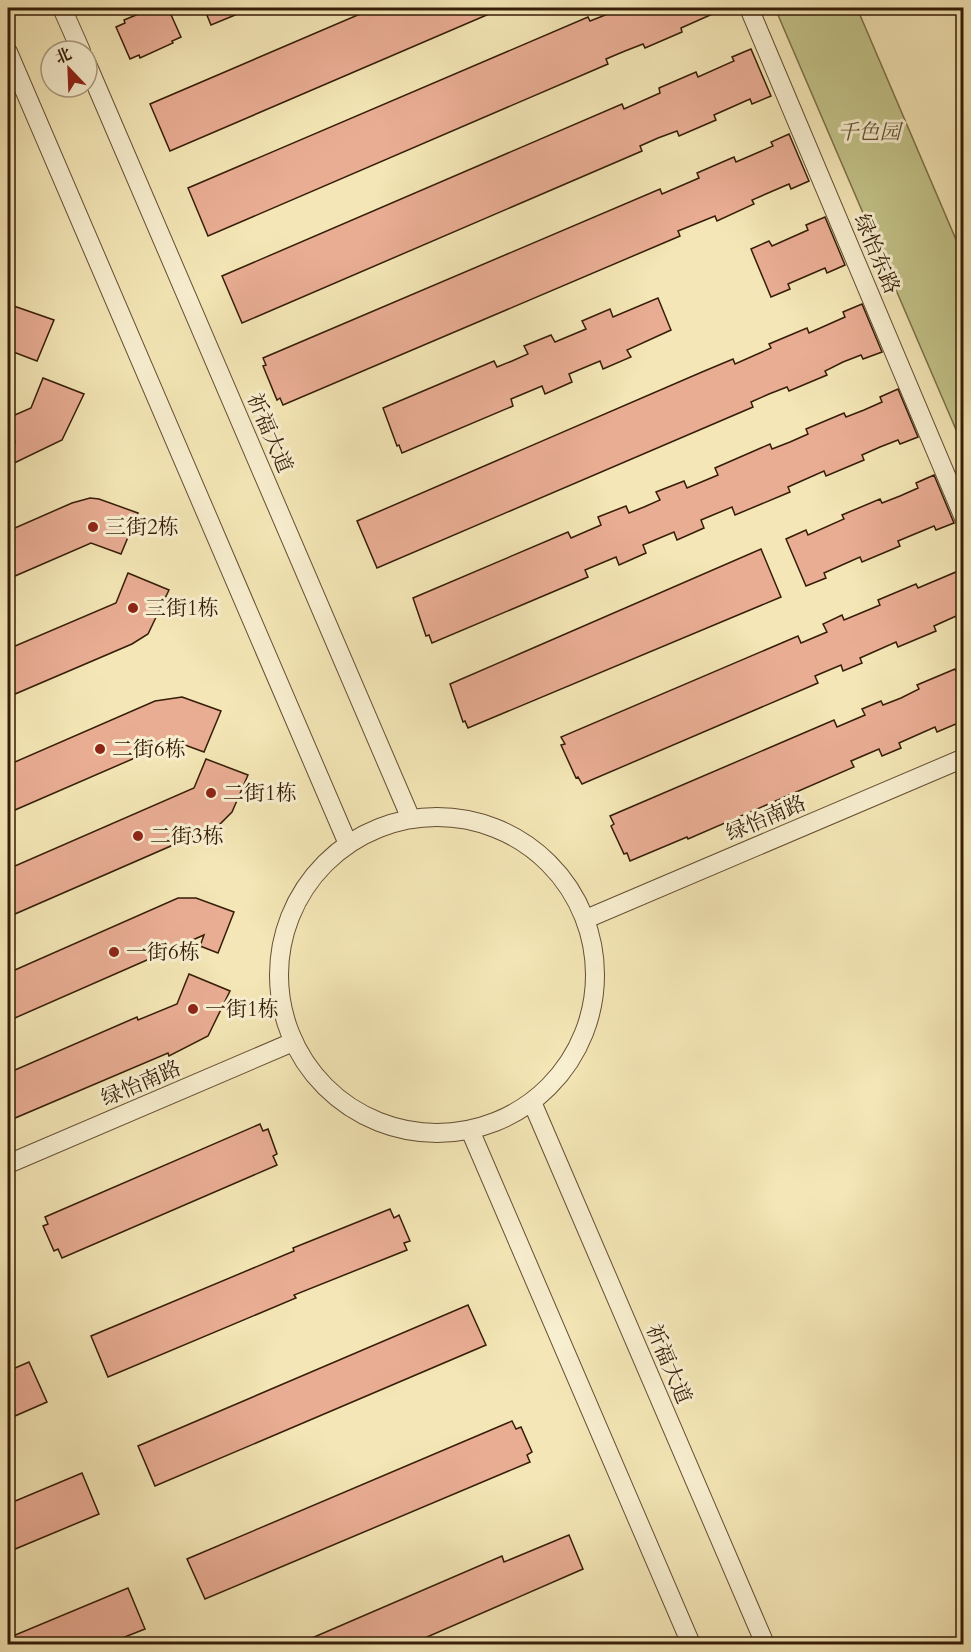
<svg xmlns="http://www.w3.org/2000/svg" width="971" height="1652" font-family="Cardo,'Noto Serif SC',serif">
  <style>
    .green { fill: #c2c389; stroke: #7c7048; stroke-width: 1.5 }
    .building { fill: #e9ad94; stroke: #351d07; stroke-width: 1.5 }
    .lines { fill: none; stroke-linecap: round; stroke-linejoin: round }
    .minor-casing { stroke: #654f33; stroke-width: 20 }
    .minor { stroke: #f8efd0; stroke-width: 18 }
    .poi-dot { fill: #8f2418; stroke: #f8efd0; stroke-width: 2 }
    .labels { text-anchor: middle; stroke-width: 6; stroke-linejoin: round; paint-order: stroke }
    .park-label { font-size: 21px; font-style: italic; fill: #5f4f2e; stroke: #f8efd0 }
    .street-label { font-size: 21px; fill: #351d07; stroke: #f8efd0 }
    .poi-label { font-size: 21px; fill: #351d07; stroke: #f8efd0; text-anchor: start }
  </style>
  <rect width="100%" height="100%" fill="#f4e6b6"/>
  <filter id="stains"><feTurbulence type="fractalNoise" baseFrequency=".00333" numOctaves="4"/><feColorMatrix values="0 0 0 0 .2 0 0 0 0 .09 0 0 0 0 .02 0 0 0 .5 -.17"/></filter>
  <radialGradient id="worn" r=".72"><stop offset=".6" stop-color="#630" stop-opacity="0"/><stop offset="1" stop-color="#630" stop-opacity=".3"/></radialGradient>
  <polygon class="green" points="775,8 857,8 963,256 963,446"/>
  <g class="building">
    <polygon points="153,8 168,8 181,37 172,41 173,43 140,58 139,55 130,59 116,27 125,23 124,20"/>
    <polygon points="204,8 252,8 211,25"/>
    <polygon points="374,8 503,8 170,151 150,104"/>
    <polygon points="623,8 726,8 681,28 682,32 645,48 643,44 625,51 606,59 608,64 208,236 188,188 588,17 590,21"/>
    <polygon points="751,49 771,96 752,104 750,99 714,115 716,120 679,136 677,131 658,138 640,146 642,151 242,323 222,276 622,104 624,109 660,93 659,88 696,72 698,77 734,61 732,57"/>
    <polygon points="789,134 809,181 791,189 789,184 752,200 754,204 717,221 715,216 678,231 680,236 283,405 280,398 277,400 263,366 266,365 263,358 660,189 662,194 699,178 697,173 734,157 736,162 773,146 771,142"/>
    <polygon points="825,217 845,265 827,273 825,268 788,284 790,289 771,297 751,249 769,241 772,246 808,230 806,225"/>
    <polygon points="658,298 671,330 627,350 631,357 603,369 600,361 569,374 572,382 545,394 542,386 511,399 513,406 402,453 399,445 397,446 383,408 494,361 497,367 512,361 528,354 524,346 551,335 555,342 586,329 582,321 610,309 613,317"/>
    <polygon points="8,304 54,320 37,361 8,350"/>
    <polygon points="862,304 882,352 863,359 861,355 843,362 825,371 827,375 789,391 787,387 769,394 751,402 753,407 377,568 357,521 702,372 733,359 735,364 771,348 769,344 807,328 809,333 845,317 843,312"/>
    <polygon points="43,378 84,394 62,440 8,466 8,445 15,442 8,418 31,408"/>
    <polygon points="898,389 918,437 900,444 898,440 880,447 862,455 864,460 826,476 824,471 788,487 790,492 735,515 732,507 701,520 704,528 677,540 674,532 643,545 646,553 619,565 616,557 585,570 588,577 432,643 429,635 426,636 413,598 568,532 571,538 601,525 598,517 626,506 629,513 644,507 660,500 656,492 684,481 687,488 718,475 715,468 770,444 772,449 790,442 808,434 806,429 844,413 846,417 864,410 882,402 880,397"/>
    <polygon points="934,475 954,523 936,530 934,526 898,541 900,546 862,562 860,557 824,573 826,578 806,586 786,539 806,530 808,535 844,519 842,515 880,499 882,503 900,496 918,488 916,483"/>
    <polygon points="90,498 99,499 138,513 121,554 91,543 8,579 8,531 72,503"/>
    <polygon points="761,549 781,597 468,728 465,721 463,722 450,684"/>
    <polygon points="963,569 963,613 934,626 936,631 898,647 896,642 860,658 862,663 843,671 841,665 815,676 818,683 582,784 578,777 576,778 561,745 565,744 561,737 798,636 801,643 827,632 823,624 842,615 844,620 880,605 878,600 916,584 918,588"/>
    <polygon points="128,573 169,590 148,634 132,644 8,697 8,649 116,603"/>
    <polygon points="955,669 957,673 963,671 963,721 937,732 935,727 899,743 901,748 882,756 879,749 851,761 854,767 688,839 687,837 630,861 627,853 624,854 611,826 614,824 610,816 834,720 837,727 865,715 862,709 881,701 883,705 901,698 919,689 917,685"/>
    <polygon points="182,697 221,711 204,752 174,741 8,813 8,765 155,701"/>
    <polygon points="206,759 248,775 232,812 219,825 8,917 8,869 194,788"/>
    <polygon points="178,898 196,898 234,912 218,953 200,946 204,935 8,1021 8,973"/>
    <polygon points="189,974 230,991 208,1036 169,1056 168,1053 8,1121 8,1073 137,1017 138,1020 177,1004"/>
    <polygon points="260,1124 263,1131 268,1129 277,1154 273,1156 277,1165 62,1258 58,1249 54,1251 43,1226 48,1224 45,1217"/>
    <polygon points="390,1209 394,1218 399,1215 410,1241 404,1243 407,1250 294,1295 296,1298 108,1377 91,1336 294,1251 293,1248"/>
    <polygon points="468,1305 486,1345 155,1486 138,1446"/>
    <polygon points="29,1362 47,1402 8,1419 8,1371"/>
    <polygon points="512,1421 516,1429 521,1427 532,1452 527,1455 530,1462 205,1599 187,1559"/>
    <polygon points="82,1473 99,1514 8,1552 8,1504"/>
    <polygon points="569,1535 583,1569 411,1644 298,1644 502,1556 504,1562"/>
    <polygon points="128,1588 145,1629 107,1644 8,1644 8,1638"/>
  </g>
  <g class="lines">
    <g class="minor-casing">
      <g id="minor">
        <polyline points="62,8 81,51"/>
        <polyline points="749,8 964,518"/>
        <polyline points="8,52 348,844"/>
        <polyline points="87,64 411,819"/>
        <circle cx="437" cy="975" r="158"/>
        <polyline points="586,919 964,758"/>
        <polyline points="532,1102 765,1644"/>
        <polyline points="470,1130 691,1644"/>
        <polyline points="8,1164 293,1042"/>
      </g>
    </g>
    <use href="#minor" class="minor"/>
  </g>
  <g class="poi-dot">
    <circle cx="93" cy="527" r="6"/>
    <circle cx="133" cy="608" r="6"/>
    <circle cx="100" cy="749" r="6"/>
    <circle cx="211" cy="793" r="6"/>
    <circle cx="138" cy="836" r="6"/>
    <circle cx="114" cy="952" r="6"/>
    <circle cx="193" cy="1009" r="6"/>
  </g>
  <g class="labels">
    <g class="park-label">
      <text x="869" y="139">千色园</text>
    </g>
    <g class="street-label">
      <text transform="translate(877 254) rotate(67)" y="7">绿怡东路</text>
      <text transform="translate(270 433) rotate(67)" y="7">祈福大道</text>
      <text transform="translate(766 818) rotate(-23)" y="7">绿怡南路</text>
      <text transform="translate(141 1083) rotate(-23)" y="7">绿怡南路</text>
      <text transform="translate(669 1364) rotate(67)" y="7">祈福大道</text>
    </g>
    <g class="poi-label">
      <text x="105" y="534">三街2栋</text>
      <text x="145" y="615">三街1栋</text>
      <text x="112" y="756">二街6栋</text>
      <text x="223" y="800">二街1栋</text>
      <text x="150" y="843">二街3栋</text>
      <text x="126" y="959">一街6栋</text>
      <text x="205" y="1016">一街1栋</text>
    </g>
  </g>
  <rect width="971" height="1652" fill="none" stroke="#f4e6b6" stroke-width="30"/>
  <rect x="9" y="9" width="953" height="1634" fill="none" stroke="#351d07" stroke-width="3"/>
  <rect x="15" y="15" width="941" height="1622" fill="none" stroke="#351d07" stroke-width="1.5"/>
  <g transform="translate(69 69) rotate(337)"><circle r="28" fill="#f8efd0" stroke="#aa9b80" stroke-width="1.5"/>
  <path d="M0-4.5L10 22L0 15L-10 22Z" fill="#8f2418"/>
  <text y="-9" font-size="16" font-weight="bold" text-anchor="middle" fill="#351d07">北</text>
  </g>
  <rect width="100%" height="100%" filter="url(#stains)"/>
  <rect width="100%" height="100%" fill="url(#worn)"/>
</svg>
